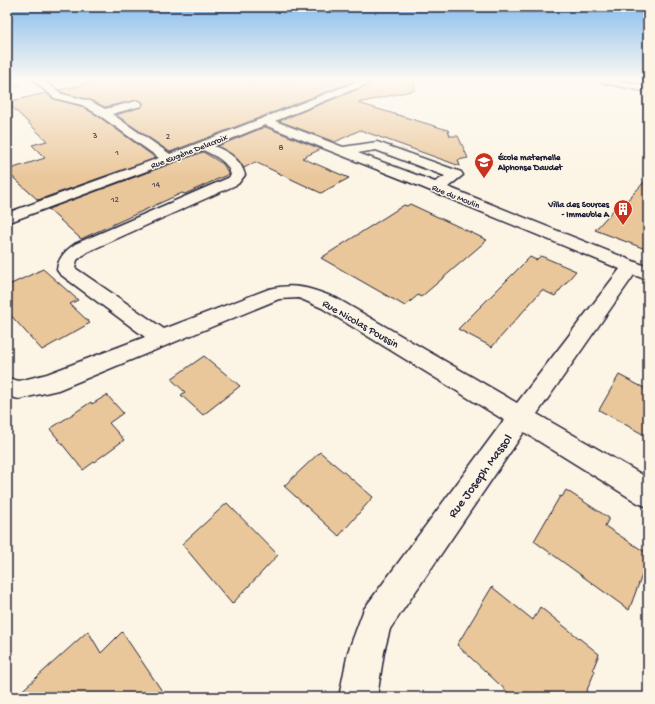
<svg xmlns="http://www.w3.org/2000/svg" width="655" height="704" font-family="'Gochi Hand',sans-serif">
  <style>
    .building { fill: #eac79b; stroke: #22223b }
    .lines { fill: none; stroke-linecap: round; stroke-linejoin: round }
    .minor-casing { stroke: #22223b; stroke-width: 3 }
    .path { stroke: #22223b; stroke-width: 1.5; stroke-dasharray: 1.5 1.5; stroke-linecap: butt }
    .minor { fill: #fcf5e5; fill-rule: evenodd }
    .labels { text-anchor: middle; stroke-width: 3; stroke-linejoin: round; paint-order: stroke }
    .number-label { font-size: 9px; fill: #544b53 }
    .far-street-label { font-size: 9px; fill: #22223b; stroke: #fcf5e5 }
    .far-poi-label { font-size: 9px; font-weight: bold; fill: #22223b; stroke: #fcf5e5; text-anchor: start }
    .street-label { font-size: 11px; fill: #22223b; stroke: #fcf5e5 }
    .near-street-label { font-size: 13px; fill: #22223b; stroke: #fcf5e5 }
  </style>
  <rect width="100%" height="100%" fill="#fcf5e5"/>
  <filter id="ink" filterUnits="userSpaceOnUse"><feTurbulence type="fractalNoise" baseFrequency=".025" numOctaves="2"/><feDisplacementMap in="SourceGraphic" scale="8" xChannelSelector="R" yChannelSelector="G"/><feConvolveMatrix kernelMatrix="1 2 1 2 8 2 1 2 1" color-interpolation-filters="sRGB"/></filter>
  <g filter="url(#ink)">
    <g class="building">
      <polygon points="104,80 358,80 170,152 116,115 141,107 143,103 141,101 137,100 105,107 90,100 63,93 59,90"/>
      <polygon points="376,80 414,80 415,90 358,103 448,130 450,136 458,136 468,158 458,160 460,166 360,130 335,142 279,121 373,83"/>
      <polygon points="46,93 54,99 81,106 98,116 156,158 38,200 7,172 7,170 45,158 32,145 47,141 7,102"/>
      <polygon points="265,127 321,149 302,158 349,178 321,193 255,162 244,168 234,156 218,146"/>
      <polygon points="203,152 223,164 229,174 185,194 182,193 81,239 48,209"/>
      <polygon points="648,178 648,250 595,230 616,207 620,208"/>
      <polygon points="410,204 487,240 421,297 418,295 405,306 321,258 404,205 407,206"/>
      <polygon points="541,256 576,271 555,296 542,290 492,347 458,329 530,257 536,260"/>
      <polygon points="43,269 78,300 70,304 90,323 42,350 7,311 7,286"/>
      <polygon points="204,356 240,386 203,415 181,395 185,392 171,379"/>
      <polygon points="619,375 648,390 648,437 599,410"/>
      <polygon points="107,395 123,413 109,423 124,440 83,470 50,429 91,402 92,404"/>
      <polygon points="320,452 373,497 339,536 284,486"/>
      <polygon points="566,490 609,518 605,526 648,554 648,559 629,610 534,541 560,496 562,497"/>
      <polygon points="227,503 278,555 232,604 182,544"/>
      <polygon points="492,587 533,620 540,607 599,654 593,669 595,671 584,697 513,697 457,645"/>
      <polygon points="88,631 101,653 122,632 166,697 15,697"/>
    </g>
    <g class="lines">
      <g class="minor-casing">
        <g id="minor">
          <path d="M33,80h11l18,14 28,7 15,8 32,-8 4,1 1,2 -1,2 -29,8 58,40 191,-74h13l-2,2 -97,39 68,26 34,-5 84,30 2,3 -15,12 200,80v13l-14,-5 -97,139 111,64v29l-10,-4 -114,-71 -134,197 -6,23 -7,45h-38l9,-45 16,-43 140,-189 -182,-112 -23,-10 -20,1 -221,91 -39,9 -12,-3v-18l12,3 28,-7 98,-37 -85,-63 -3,-4c1,-12 8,-19 18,-26l153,-66 3,-3c-3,-14 -16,-19 -28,-25l-196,73v-10l152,-55 -60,-43 -17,-10 -28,-7zM265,125l149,59 206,85 -103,134 -181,-105c-24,-9 -41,-16 -67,-9l-105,40 -89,-61 2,-8 10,-8 151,-68 7,-9c-4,-16 -17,-23 -31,-29zM376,150l69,26 -10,6 -77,-29z"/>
          <polygon points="599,80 616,80 648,86 648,92 604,83"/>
        </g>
      </g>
      <polyline class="path" points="7,88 20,86"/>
      <use href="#minor" class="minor"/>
    </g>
  </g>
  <linearGradient id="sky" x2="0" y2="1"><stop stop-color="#87bcec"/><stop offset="0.45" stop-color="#fefaf3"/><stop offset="1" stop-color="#fefaf3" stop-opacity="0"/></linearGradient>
  <rect width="655" height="178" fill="url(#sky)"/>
  <defs>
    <g id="school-pin" transform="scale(1)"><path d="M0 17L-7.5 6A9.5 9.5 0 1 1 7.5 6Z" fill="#c8321e" stroke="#fcf5e5"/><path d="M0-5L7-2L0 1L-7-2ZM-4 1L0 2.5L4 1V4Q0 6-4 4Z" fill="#fff"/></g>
    <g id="building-pin" transform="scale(1)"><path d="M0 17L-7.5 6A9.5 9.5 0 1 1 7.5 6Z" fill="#c8321e" stroke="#fcf5e5"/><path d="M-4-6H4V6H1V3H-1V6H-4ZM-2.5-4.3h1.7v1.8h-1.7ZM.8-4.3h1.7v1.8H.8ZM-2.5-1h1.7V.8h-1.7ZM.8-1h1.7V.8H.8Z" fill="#fff"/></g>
  </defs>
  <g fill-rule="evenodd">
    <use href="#school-pin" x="484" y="162"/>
    <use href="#building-pin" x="623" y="209"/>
  </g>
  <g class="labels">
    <g class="number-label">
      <text x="95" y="138">3</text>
      <text x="168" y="139">2</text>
      <text x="281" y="150">8</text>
      <text x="117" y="155">1</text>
      <text x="156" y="187">14</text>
      <text x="115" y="202">12</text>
    </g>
    <g class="far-street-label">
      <text transform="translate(189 151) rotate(-21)" y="3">Rue Eugène Delacroix</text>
      <text transform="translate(456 196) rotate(22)" y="3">Rue du Moulin</text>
    </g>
    <g class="far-poi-label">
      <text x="498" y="160">École maternelle<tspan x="498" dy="10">Alphonse Daudet</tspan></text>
      <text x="609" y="207" text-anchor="end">Villa des Sources<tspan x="609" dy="10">- Immeuble A</tspan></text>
    </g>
    <g class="street-label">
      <text transform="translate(361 323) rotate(30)" y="4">Rue Nicolas Poussin</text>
    </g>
    <g class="near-street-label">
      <text transform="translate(479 475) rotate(-54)" y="5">Rue Joseph Massol</text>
    </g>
  </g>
  <rect width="655" height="704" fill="none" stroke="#fcf5e5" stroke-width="24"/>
  <rect x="12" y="12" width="631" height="680" fill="none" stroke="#22223b" stroke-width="1.5" filter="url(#ink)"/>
</svg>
